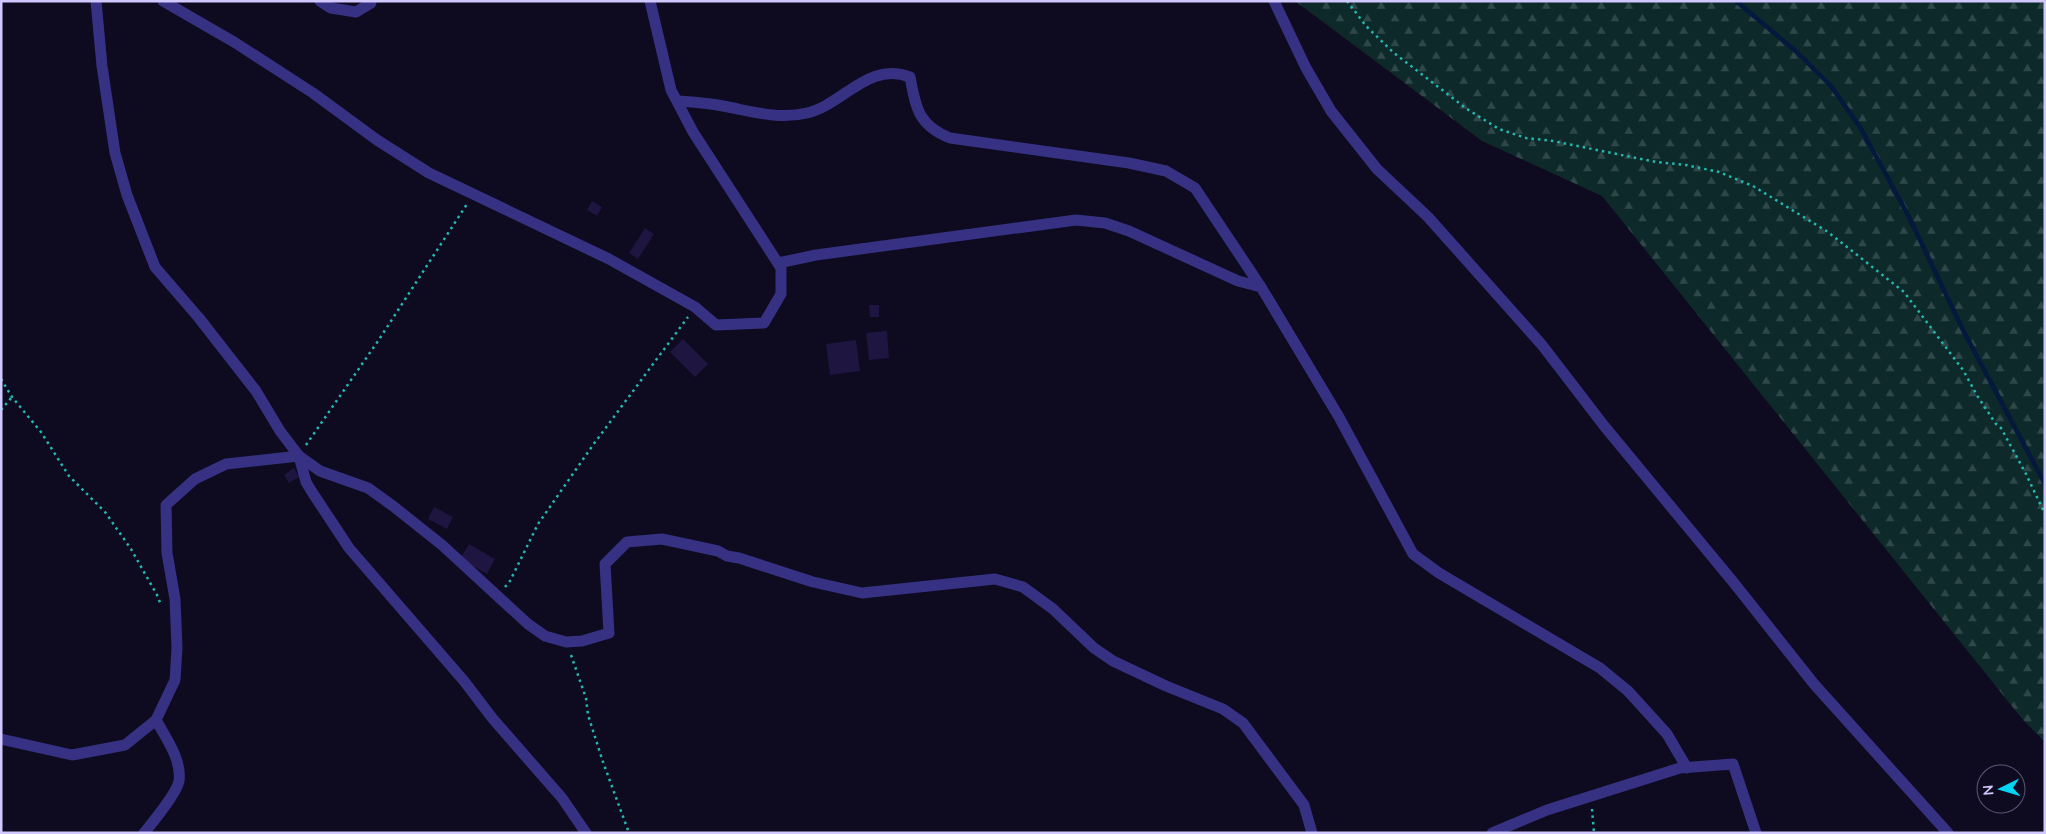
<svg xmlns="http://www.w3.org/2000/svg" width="2046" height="834" font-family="Mulish,sans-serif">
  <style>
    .forest { fill: url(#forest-firs) }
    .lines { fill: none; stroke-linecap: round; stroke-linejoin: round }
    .stream { stroke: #05183d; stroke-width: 4.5 }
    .building { fill: #1f1541 }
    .path { stroke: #23b8b2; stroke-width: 2.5; stroke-dasharray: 2.5 4; stroke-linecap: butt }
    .street { stroke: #363182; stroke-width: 11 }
  </style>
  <defs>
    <pattern id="forest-firs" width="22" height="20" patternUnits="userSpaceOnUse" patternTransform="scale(1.25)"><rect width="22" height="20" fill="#0d2929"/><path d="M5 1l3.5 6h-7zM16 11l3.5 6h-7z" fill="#2f4749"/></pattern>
  </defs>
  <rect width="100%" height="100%" fill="#0e0a1f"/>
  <polygon class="forest" points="1295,1 2045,1 2045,742 2023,720 1602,196 1482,141"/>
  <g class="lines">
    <polyline class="stream" points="1736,1 1798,53 1831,86 1860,127 1908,215 1964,332 2045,484"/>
  </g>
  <g class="building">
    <polygon points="592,201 602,207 597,216 587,210"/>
    <polygon points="645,228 654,234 638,259 629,253"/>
    <polygon points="869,305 879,305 879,317 870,317"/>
    <polygon points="887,331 889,358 869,360 866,333"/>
    <polygon points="683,339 708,364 695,377 670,352"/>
    <polygon points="856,340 860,371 830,375 826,344"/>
    <polygon points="294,468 299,477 289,483 284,475"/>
    <polygon points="434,507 453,517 447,529 428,519"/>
    <polygon points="469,544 495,559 487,574 460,559"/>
  </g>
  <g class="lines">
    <g class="path">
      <polyline points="1347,1 1366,26 1394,53 1467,109 1499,129 1526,138 1553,141 1656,162 1686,165 1719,172 1753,186 1828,232 1904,292 1963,370 1978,397 1996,424 2001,428 2026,474 2045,514"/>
      <polyline points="1,379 12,397 41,432 69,476 105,512 131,549 157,595 161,605"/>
      <polyline points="1,410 12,397"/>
      <polyline points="306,445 378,341 467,204"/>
      <polyline points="505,587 510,581 538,524 593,445 688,317"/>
      <polyline points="571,655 586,698 588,715 603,762 629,833"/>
      <polyline points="1592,809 1594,833"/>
    </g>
    <g class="street">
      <polyline points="96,1 102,66 115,153 127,195 155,267 199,318 256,391 280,431 299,456 320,471 368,488 393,506 442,545 528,624 545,636 566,642 582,641 609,633 605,564 627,542 662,539 718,551 727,556 739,558 813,582 862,593 995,579 1023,587 1053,609 1094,648 1113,661 1166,686 1223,709 1243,723 1304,805 1312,833"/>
      <polyline points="163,1 234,42 313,93 377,140 429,173 609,259 695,307 716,325 764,323 781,294 781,268 693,132 671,90 650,1"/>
      <polyline points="320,1 331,8 356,12 371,3 371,1"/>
      <polyline points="1274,1 1306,68 1331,111 1377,169 1428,217 1542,345 1605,427 1734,583 1814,684 1948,833"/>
      <path d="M678,101c15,1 30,2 45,5 27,5 56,14 84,7 37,-9 61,-52 103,-36 6,31 8,48 40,61l179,25 37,8 29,17 66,99 78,130 74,137 26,19 161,95 28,23 39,43 20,34"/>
      <polyline points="778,263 816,255 1076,220 1105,223 1129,231 1238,281 1261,287"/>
      <polyline points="299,456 306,482 312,492 349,548 464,681 493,719 562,798 586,833"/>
      <polyline points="1,739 72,755 125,745 156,720 175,680 177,648 175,599 167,553 166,505 195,479 226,464 299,456"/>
      <path d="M144,833c9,-11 33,-40 35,-52 3,-21 -13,-43 -23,-61"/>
      <polyline points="1492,833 1547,810 1680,768 1733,764 1756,833"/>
    </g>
  </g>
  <rect width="2046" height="834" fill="none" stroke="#d0c8ff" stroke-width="5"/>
  <g transform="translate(2001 789) rotate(265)"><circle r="24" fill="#0e0a1f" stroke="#5c5679"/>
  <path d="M0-4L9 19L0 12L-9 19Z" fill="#00d6f3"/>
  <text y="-8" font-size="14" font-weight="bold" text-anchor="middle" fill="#d0c8ff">N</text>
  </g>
</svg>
